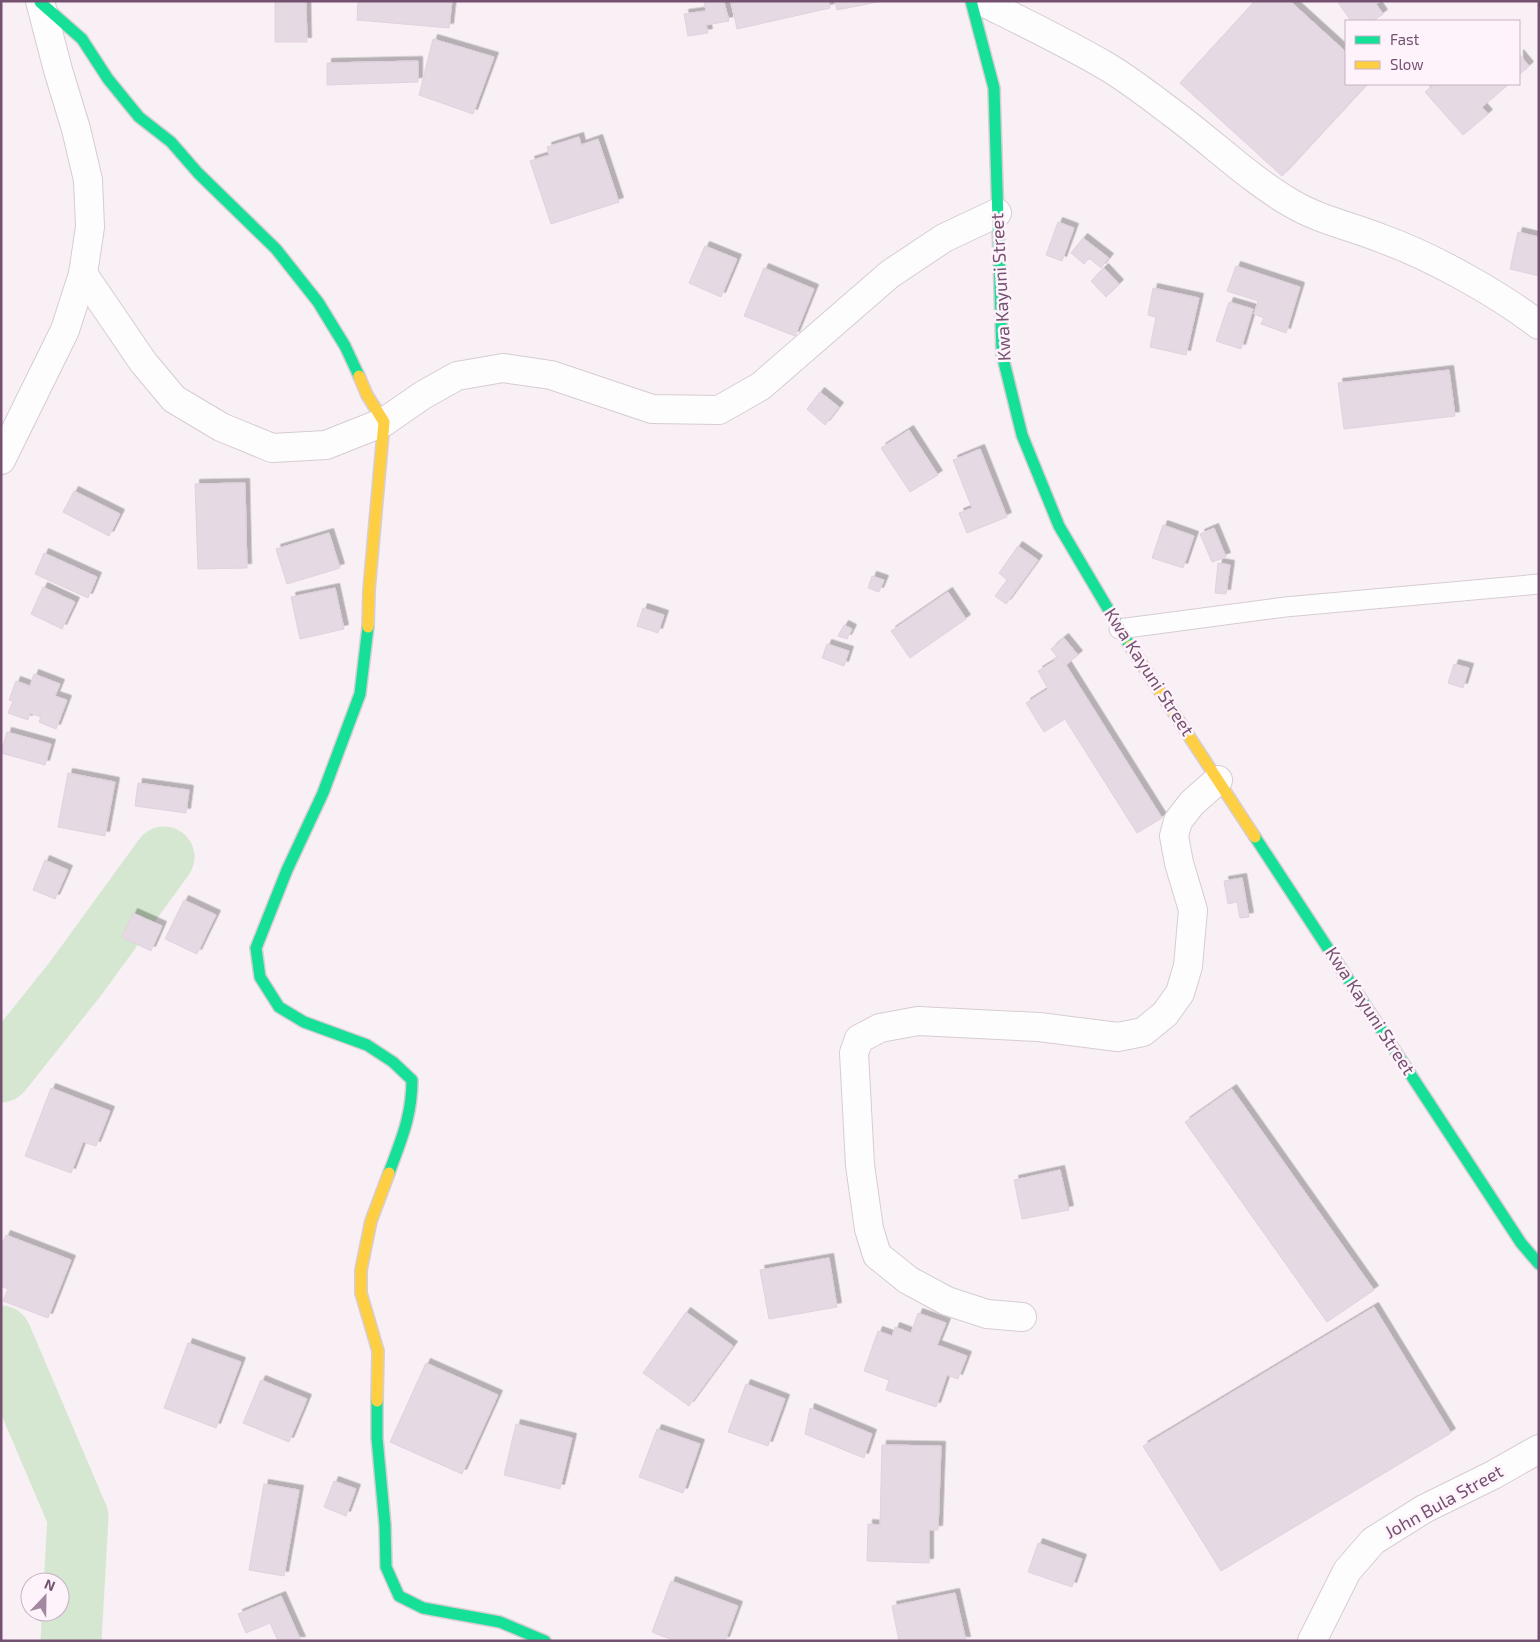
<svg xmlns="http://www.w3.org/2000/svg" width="1540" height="1642" font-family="'Exo 2',sans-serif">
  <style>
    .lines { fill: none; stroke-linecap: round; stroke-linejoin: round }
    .river { stroke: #d5e7d1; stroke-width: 61 }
    .building { fill: #e5d9e3; stroke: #e0d2de; filter: url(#shadow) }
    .lane-casing { stroke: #d6ccd3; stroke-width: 21 }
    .street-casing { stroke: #d6ccd3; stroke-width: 30 }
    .fast-casing { stroke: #d7cdd5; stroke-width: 14 }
    .slow-casing { stroke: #d7cdd5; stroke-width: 14 }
    .lane { stroke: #fefdfe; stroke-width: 19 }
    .street { stroke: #fefdfe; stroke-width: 28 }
    .fast { stroke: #16e098; stroke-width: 11 }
    .slow { stroke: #ffcf43; stroke-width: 11 }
    .labels { text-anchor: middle; stroke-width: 5; stroke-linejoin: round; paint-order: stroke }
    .street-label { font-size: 18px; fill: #745171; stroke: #fef3fa }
  </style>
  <defs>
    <filter id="shadow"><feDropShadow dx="4.5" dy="-4.5" stdDeviation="0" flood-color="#0004"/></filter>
  </defs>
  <rect width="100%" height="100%" fill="#f8f0f5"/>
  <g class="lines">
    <g class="river">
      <polyline points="1,1072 76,978 164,857"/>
      <polyline points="1,1336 78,1517 71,1641"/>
    </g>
  </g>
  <g class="building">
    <polygon points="275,1 306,1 307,42 275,42"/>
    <polygon points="358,1 452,1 449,28 357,20"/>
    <polygon points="704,1 724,2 729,21 706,25 708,33 688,36 684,14 706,11"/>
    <polygon points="731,1 829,1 830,8 737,29"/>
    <polygon points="835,1 883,1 837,10"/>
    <polygon points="1255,1 1290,1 1346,52 1346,84 1367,84 1282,176 1180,83"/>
    <polygon points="1337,1 1381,1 1376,4 1383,14 1373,21 1351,21"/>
    <polygon points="433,39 494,57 473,114 419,95"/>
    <polygon points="1519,54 1529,66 1519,75"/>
    <polygon points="418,61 418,82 327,85 327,63"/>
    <polygon points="1435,84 1509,84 1482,107 1488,114 1463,135 1425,92"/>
    <polygon points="579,137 581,145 598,139 619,202 551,224 530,161 549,155 547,147"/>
    <polygon points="1058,222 1074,228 1062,261 1046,255"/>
    <polygon points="1518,232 1539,237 1539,276 1510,269"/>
    <polygon points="1083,238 1109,258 1101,268 1089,258 1084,264 1071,253"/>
    <polygon points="705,246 737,259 721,297 689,283"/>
    <polygon points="1236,266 1300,287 1286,333 1261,324 1264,318 1254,314 1258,301 1227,291"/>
    <polygon points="764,268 814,289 795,336 744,316"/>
    <polygon points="1104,268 1119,284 1106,297 1091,281"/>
    <polygon points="1153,288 1199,298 1186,355 1150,347 1156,317 1148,315"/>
    <polygon points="1229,302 1253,309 1241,349 1216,341"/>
    <polygon points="1449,370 1455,416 1344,429 1338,383"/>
    <polygon points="820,392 839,407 825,425 807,409"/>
    <polygon points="909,430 938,475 910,492 881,448"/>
    <polygon points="980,449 1007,517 967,533 959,513 972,508 953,460"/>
    <polygon points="245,483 247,568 198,569 195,484"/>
    <polygon points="74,491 120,514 109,536 63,512"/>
    <polygon points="1163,525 1194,536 1183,568 1152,558"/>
    <polygon points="1214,528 1226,557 1212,562 1200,534"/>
    <polygon points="329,533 340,568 287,584 276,549"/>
    <polygon points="1018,546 1038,560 1006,604 995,596 1007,580 999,573"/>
    <polygon points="44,553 97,577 88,598 35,574"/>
    <polygon points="1218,563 1230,565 1226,594 1215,593"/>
    <polygon points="872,576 884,580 879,592 868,588"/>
    <polygon points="43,587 75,602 62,629 31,614"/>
    <polygon points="335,588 344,629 300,639 291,597"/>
    <polygon points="948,592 966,619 910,658 891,631"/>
    <polygon points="643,608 664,615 658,633 637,626"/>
    <polygon points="844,625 852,629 847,639 838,636"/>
    <polygon points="1064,638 1078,655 1061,669 1053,659 1057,657 1051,649"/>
    <polygon points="827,644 849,651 844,666 822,658"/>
    <polygon points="1061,657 1162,818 1137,833 1065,719 1044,732 1026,703 1048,689 1038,671"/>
    <polygon points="1454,664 1469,668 1463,688 1448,683"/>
    <polygon points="34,674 60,684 55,696 67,700 56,729 39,722 41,717 30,713 28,720 8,713 13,701 9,700 16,681 30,686"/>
    <polygon points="7,732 51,744 45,765 1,753"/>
    <polygon points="68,773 115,782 105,836 58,827"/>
    <polygon points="138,783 189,790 186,813 135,806"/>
    <polygon points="45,860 68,870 55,899 33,890"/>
    <polygon points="1242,878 1249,917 1240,918 1237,902 1228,904 1224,881"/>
    <polygon points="184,900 216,915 197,954 165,939"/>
    <polygon points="133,913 162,926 151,951 122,937"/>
    <polygon points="51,1088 110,1111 96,1146 83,1142 71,1173 25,1156"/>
    <polygon points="1232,1089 1374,1290 1327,1322 1185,1122"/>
    <polygon points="1060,1170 1069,1210 1022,1219 1014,1180"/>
    <polygon points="6,1235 71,1260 48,1318 3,1301 8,1289 1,1286 1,1246"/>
    <polygon points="829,1258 837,1307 769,1319 760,1270"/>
    <polygon points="1374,1307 1451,1433 1221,1571 1143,1446"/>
    <polygon points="686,1312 733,1346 689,1406 643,1373"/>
    <polygon points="918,1313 946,1323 937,1345 967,1356 958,1379 947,1375 936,1407 886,1390 889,1380 864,1371 878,1331 892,1336 895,1327 911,1333"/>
    <polygon points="188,1343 241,1362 216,1428 164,1408"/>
    <polygon points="426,1363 498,1395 462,1474 390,1442"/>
    <polygon points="261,1380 307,1399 289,1442 243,1423"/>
    <polygon points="746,1384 785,1399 768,1446 728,1432"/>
    <polygon points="810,1408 872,1434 864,1458 805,1434"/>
    <polygon points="516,1424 572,1438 560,1489 504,1475"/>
    <polygon points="657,1429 700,1444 683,1493 639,1477"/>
    <polygon points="882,1445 941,1446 938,1530 929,1530 929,1563 867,1561 868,1524 880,1525"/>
    <polygon points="334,1481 356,1489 346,1516 324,1507"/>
    <polygon points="264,1484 299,1490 284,1576 249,1570"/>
    <polygon points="1038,1543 1082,1559 1072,1587 1028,1572"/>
    <polygon points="671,1581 738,1606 725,1641 675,1641 652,1632"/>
    <polygon points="955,1593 966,1641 899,1641 892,1606"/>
    <polygon points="281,1596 301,1641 278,1641 270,1623 246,1633 238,1614"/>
  </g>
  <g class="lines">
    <g class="lane-casing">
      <polyline id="lane" points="1119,629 1285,607 1539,584"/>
    </g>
    <g class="street-casing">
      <g id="street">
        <path d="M981,1c42,21 84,41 125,65 22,13 44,30 65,46 40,29 77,66 120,91 28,17 63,24 92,36 50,18 114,54 156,86"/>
        <polyline points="83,274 143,362 174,399 221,427 272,448 326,445 384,422 423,395 457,376 503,368 551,375 652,409 719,410 761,386 890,274 944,238 997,213"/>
        <polyline points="1,460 65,330 83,274 90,227 88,180 76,129 58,70 40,1"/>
        <polyline points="1022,1317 987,1314 947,1301 908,1280 877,1255 869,1229 860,1165 854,1053 859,1039 880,1028 918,1021 1039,1027 1118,1037 1143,1032 1165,1014 1180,993 1188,966 1193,910 1179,863 1174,836 1178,821 1192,803 1218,780"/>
        <polyline points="1312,1641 1347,1571 1373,1541 1424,1509 1493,1475 1539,1449"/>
      </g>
    </g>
    <g class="fast-casing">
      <g id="fast">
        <polyline points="971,1 994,88 1002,354 1022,435 1059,526 1130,646"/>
        <polyline points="40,2 82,39 108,79 139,117 171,142 198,173 276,249 318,302 345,346 359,376"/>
        <path d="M368,627l-8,67 -37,99 -36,77 -31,78 4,29 19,30 25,15 63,23 26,17 19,18c0,36 -11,60 -23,93"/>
        <polyline points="1255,837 1521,1243 1539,1264"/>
        <polyline points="377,1401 377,1438 385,1525 386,1567 399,1596 423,1608 500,1622 545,1641"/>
      </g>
    </g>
    <g class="slow-casing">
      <g id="slow">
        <polyline points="359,376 367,395 384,422 369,590 368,627"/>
        <polyline points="1130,646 1255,837"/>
        <polyline points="377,1401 378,1351 361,1293 361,1270 371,1221 389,1173"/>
      </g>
    </g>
    <use href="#lane" class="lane"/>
    <use href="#street" class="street"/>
    <use href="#fast" class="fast"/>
    <use href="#slow" class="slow"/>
  </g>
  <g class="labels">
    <g class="street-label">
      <text transform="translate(1001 287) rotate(-93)" y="6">Kwa Kayuni Street</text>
      <text transform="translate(1149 672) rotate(57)" y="6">Kwa Kayuni Street</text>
      <text transform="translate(1370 1011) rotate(57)" y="6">Kwa Kayuni Street</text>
      <text transform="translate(1444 1502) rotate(-29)" y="6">John Bula Street</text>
    </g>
  </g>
  <rect width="1540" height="1642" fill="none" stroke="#745171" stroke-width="5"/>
  <rect x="1345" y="20" width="175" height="65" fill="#fef3fa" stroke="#c7b2c3"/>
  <rect x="1355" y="36" width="25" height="8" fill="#16e098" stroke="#c7b2c3"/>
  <text x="1390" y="45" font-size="15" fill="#745171">Fast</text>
  <rect x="1355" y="61" width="25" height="8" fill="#ffcf43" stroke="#c7b2c3"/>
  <text x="1390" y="70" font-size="15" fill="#745171">Slow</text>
  <g transform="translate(45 1597) rotate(22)"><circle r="24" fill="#fef3fa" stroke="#c7b2c3"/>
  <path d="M0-4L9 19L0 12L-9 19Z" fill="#a2899f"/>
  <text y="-8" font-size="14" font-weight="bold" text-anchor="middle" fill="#745171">N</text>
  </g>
</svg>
